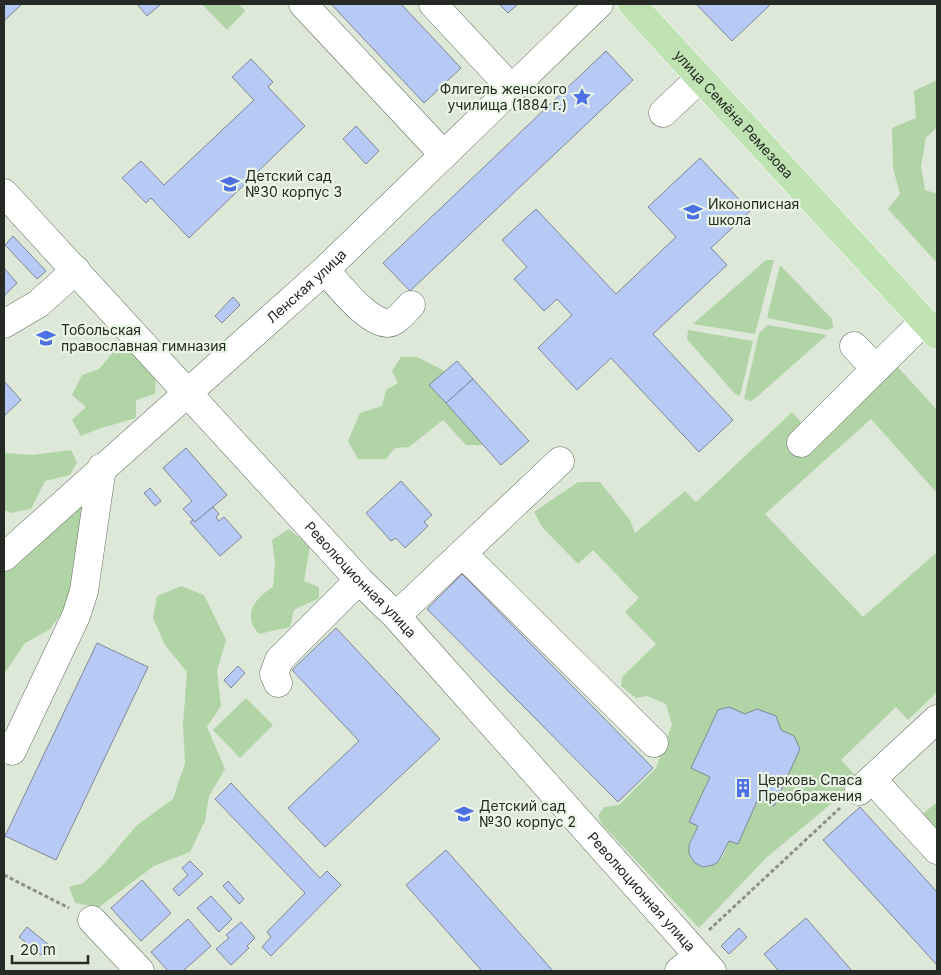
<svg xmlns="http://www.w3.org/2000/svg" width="941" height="975" font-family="Inter,sans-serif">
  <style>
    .green { fill: #b1d4a6; fill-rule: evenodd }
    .building { fill: #b7c9f5; stroke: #808695 }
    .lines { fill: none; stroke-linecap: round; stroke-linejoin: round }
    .minor-casing { stroke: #646e61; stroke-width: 29 }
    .major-casing { stroke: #fff; stroke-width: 29 }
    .path { stroke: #8a9187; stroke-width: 3; stroke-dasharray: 4 2.5; stroke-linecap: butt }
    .minor { stroke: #fff; stroke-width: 28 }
    .major { stroke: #bfe3b3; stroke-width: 28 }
    .labels { text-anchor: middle; stroke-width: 4.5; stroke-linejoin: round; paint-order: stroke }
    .poi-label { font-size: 14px; fill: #262a24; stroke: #eaf5e6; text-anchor: start }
    .street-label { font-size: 14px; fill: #262a24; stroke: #eaf5e6 }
  </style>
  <rect width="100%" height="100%" fill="#dde8d9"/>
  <g class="green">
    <polygon points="202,4 239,4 245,11 227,30"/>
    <polygon points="937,80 937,127 926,138 921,166 925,190 937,194 937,263 888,209 900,194 893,168 892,128 916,118 914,91"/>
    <polygon points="766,260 774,260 755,334 693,324"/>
    <polygon points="780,265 832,319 833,328 827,330 767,318"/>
    <polygon points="768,325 827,335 752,401 744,399 759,333"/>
    <polygon points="688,330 753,341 740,396 735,394 687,339"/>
    <polygon points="115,350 139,351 156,374 155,394 136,400 136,418 98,429 81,436 72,420 86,407 72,395 82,375 99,369"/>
    <polygon points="401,357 417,357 445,371 430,385 483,445 466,445 443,420 409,447 395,448 386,459 358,459 348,441 360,413 382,406 386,390 398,383 392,371"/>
    <path d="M897,366l40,44v83l-66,-74 -106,95 98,103 74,-65v140l-29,28 -12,-13 -55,53 19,20 -93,77 -68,71 -98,-105 -3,-7 6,-9 15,-2 37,-37 16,-43 -6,-21 -19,-8 -11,2 -15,-12 1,-9 34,-33 -31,-32 14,-14 -46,-48 -15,14 -36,-37 -8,-15 44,-30h22l30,38 5,13 50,-42 11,11 96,-90 13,15 -15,16 13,15zM729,707l16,7 12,-5 19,7 5,14 13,6 6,13 -42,50 -20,45 -9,-3c-3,7 -5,16 -11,21 -11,10 -30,2 -29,-13 0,-8 5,-16 9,-23l-9,-4 21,-45 -19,-9 27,-58z"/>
    <polygon points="71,450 77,462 70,475 45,481 31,509 10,513 4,509 4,453 33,455"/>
    <polygon points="85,502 84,539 68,605 49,630 25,643 4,674 4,573 33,543"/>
    <path d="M289,529l21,17 -6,35 15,6v11l-25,12 -4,17 -31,7c-17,-19 -5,-35 14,-47l2,-23 -3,-24z"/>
    <polygon points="181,586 204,595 226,640 217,671 221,706 207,727 225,769 209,796 205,821 190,852 154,866 99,907 75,903 69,887 83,883 103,865 136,826 173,799 185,763 183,724 187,672 165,645 153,618 157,596"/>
    <polygon points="246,698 273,725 240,758 213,730"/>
    <polygon points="937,802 937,837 919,817"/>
  </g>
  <g class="building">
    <polygon points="4,4 22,4 4,21"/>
    <polygon points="137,4 161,4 147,16"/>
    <polygon points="331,4 401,4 461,68 424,103"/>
    <polygon points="499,4 518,4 508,13"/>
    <polygon points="696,4 771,4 732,41"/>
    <polygon points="606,51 633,80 410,291 383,263"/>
    <polygon points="251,59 273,82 268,87 305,126 189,238 151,198 146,203 122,178 141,161 164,185 254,100 232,77"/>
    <polygon points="356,126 379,151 366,164 343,139"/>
    <polygon points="700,158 750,211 711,248 727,265 653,334 733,420 699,452 611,358 577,390 538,348 572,315 557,299 544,311 514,279 527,267 502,240 536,209 616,294 676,237 648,207"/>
    <polygon points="13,236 46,271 37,279 5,245"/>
    <polygon points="4,268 17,283 4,296"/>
    <polygon points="233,297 240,305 222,323 215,316"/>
    <polygon points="457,361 473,379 446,403 429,385"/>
    <polygon points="473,379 529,441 501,465 446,403"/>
    <polygon points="4,381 21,400 4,416"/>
    <polygon points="186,448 227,495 195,522 183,509 192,501 163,468"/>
    <polygon points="401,481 432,515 424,522 428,526 405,548 396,538 391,541 366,513"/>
    <polygon points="150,488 161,501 155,506 144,493"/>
    <polygon points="213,507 219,514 216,517 219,521 224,517 242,537 220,556 190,522 193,520 195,522"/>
    <polygon points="462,574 653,768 618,802 427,609"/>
    <polygon points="336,628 440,739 325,847 288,808 359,741 292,670"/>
    <polygon points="97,643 148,667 56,860 5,836"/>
    <polygon points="238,666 245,673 231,688 224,680"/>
    <polygon points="729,707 745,714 757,709 776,716 781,730 794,736 800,749 774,806 758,799 738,844 729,841 718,862 713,865 703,867 695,863 689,854 689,845 698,826 689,822 710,777 691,768 718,710"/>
    <polygon points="231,783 320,878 327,871 341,885 271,956 262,947 271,937 267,932 305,893 215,799"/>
    <polygon points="860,807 937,892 937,965 823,840"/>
    <polygon points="446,850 553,971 482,971 406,885"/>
    <polygon points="190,861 203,874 179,896 173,889 188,875 182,868"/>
    <polygon points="142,880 171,913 141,941 111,908"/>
    <polygon points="228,881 244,899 239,904 223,886"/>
    <polygon points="211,896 232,919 219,932 197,908"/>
    <polygon points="806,918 852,971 779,971 764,954"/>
    <polygon points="188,919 211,946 183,971 168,971 151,952"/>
    <polygon points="241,922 255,938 247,946 249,948 231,965 216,949 229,938 226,935"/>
    <polygon points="27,927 49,945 41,955 19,937"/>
    <polygon points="739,928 747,937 729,954 721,946"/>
  </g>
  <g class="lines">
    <g class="minor-casing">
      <g id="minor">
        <polyline points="303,4 444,155"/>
        <polyline points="433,4 512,89"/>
        <polyline points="663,113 700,78"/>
        <path id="s1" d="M4,193l355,387 37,36 316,355"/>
        <path d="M325,270c13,14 50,63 69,51 6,-3 12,-11 17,-16"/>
        <polyline points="4,324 38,304 76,270"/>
        <polyline points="854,346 876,369"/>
        <polyline points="801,443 924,321"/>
        <polyline points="463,554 654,743"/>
        <path id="s2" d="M4,557l321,-287 274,-266"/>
        <polyline points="396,616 560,461"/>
        <polyline points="278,683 274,674 279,660 359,580"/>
        <polyline points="4,745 12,751 76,616 84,591 102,467"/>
        <polyline points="872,779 937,850"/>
        <polyline points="859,791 937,719"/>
        <polyline points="92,920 140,971"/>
        <polyline points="679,971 698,956"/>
      </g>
    </g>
    <g class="major-casing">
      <g id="major">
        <path id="s3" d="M632,4l305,331"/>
      </g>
    </g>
    <g class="path">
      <polyline points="4,875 69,908"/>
      <polyline points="709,930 840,808"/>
    </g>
    <use href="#minor" class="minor"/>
    <use href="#major" class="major"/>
  </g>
  <defs>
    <g id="sight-bare" transform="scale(1.5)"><path d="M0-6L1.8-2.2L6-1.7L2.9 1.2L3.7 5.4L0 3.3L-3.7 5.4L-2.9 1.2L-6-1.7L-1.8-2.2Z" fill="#4d70e4" stroke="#eaf5e6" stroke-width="2.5" paint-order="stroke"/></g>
    <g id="school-bare" transform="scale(1.5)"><path d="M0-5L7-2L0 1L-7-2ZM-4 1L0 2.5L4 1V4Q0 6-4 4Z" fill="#4d70e4" stroke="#eaf5e6" stroke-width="2.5" paint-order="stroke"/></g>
    <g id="building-bare" transform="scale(1.5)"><path d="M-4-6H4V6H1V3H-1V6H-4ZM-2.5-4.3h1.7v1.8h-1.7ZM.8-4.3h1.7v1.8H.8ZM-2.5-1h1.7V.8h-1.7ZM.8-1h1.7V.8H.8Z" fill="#4d70e4" stroke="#eaf5e6" stroke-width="2.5" paint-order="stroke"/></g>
  </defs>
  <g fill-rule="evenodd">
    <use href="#sight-bare" x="582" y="97"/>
    <use href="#school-bare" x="230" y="184"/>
    <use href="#school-bare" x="693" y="212"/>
    <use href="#school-bare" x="46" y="338"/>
    <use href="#building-bare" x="743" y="788"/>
    <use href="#school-bare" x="464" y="814"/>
  </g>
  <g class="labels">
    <g class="poi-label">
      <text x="567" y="94" text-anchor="end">Флигель женского<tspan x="567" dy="16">училища (1884 г.)</tspan></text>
      <text x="245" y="181">Детский сад<tspan x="245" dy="16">№30 корпус 3</tspan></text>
      <text x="708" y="209">Иконописная<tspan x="708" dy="16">школа</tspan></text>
      <text x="61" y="335">Тобольская<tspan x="61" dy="16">православная гимназия</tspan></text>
      <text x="758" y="785">Церковь Спаса<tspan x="758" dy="16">Преображения</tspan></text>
      <text x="479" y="811">Детский сад<tspan x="479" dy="16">№30 корпус 2</tspan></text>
    </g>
    <g class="street-label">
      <text dy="5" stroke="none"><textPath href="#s3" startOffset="150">улица Семёна Ремезова</textPath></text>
      <text dy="5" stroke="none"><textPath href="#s2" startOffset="406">Ленская улица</textPath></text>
      <text dy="5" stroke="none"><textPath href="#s1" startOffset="526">Революционная улица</textPath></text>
      <text dy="5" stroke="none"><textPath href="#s1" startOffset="946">Революционная улица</textPath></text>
    </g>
  </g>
  <rect width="941" height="975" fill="none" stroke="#262a24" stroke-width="10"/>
  <path d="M12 955v8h76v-8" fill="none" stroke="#262a24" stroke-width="2.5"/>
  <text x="20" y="955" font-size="15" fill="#262a24" stroke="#eaf5e6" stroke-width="4" paint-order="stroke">20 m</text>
</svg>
